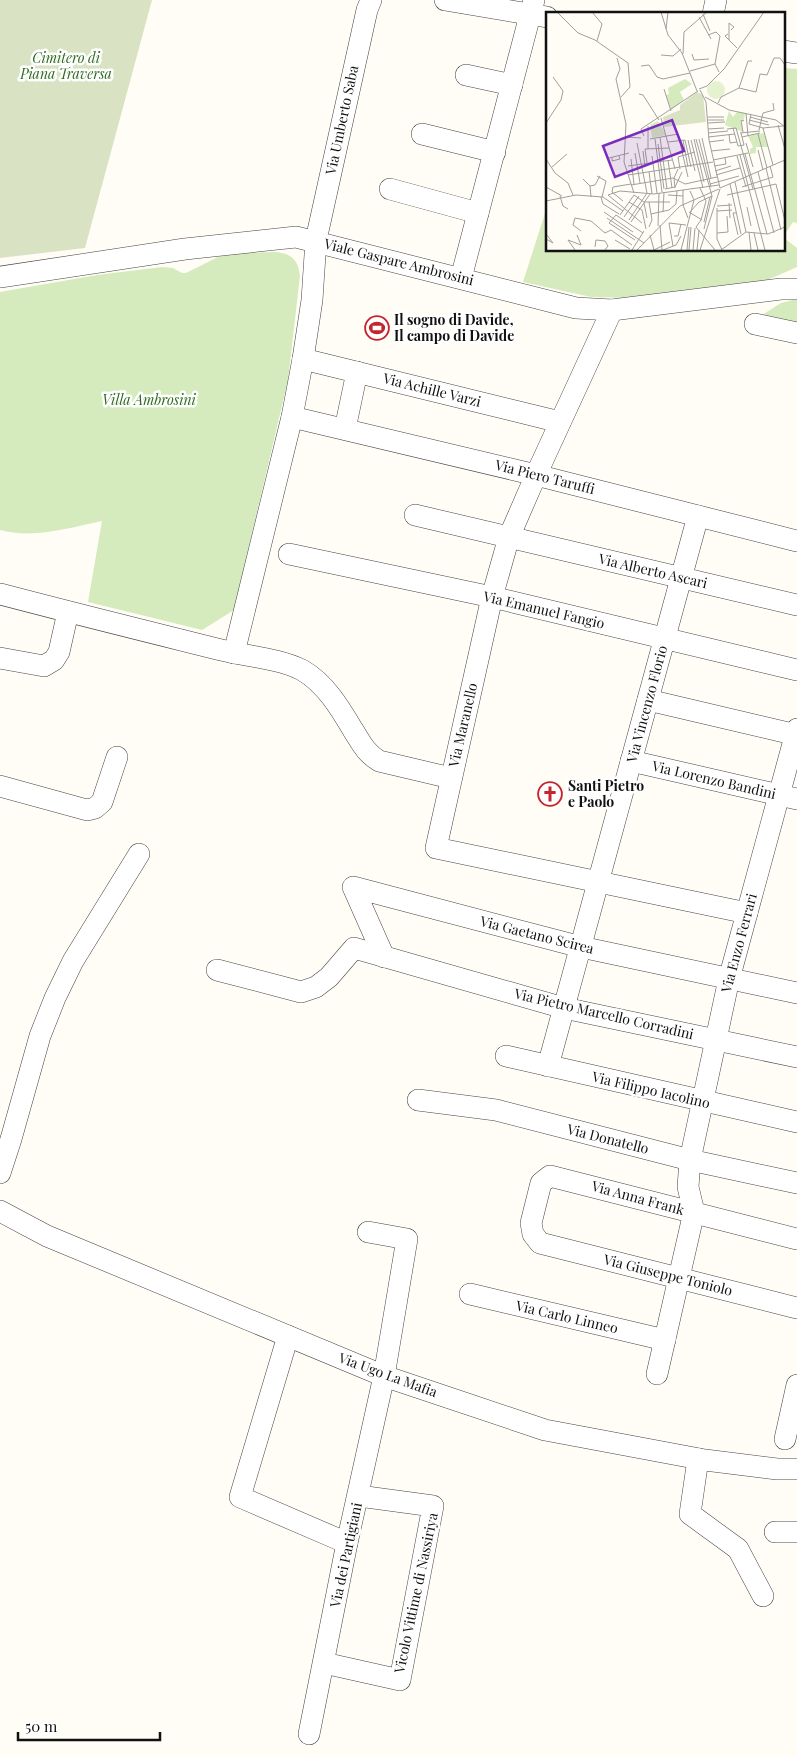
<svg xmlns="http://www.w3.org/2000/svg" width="797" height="1757" font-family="'Playfair Display',serif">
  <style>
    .green { fill: #d5ebbd }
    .cemetery { fill: #d9e3c4 }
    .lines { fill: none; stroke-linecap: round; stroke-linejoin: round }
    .minor-casing { stroke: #444; stroke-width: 22 }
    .minor { stroke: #fff; stroke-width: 21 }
    .labels { text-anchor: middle; stroke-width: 5; stroke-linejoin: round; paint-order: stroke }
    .park-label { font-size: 14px; font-style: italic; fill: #2f6b1f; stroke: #fff }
    .street-label { font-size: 14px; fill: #111; stroke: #fff }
    .poi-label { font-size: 14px; font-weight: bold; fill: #111; stroke: #fff; text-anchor: start }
    .inset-road { fill: none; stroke: #a09f9a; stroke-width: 1 }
    .view { fill: #7b2cbf; fill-opacity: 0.15; stroke: #7b2cbf; stroke-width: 2.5 }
    .inset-edge { fill: none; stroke: #111; stroke-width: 2.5 }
  </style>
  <rect width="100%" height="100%" fill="#fffdf5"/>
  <g class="green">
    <polygon points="783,68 797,69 797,223 793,222 783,237 797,248 797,267 763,282 631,298 591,297 523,282 547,207 547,250 783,250"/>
    <path d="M277,252c16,2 21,9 23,24l-12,104 -54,230 -32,20 -114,-28 14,-81c-33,7 -69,18 -102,9v-238l97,-17 65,-8 11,1 9,5h4l32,-16 15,-4z"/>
    <polygon points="797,299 797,324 762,315 781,303"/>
  </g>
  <polygon class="cemetery" points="0,0 152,0 85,248 0,258"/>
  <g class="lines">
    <g class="minor-casing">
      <g id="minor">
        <polyline points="445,0 547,17"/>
        <polyline points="713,14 716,0"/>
        <polyline points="783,51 797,53"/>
        <polyline points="466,75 512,85"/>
        <polyline points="422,134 495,152"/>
        <polyline points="390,189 478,213"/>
        <polyline points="0,277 185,249 296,237 576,308 612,310 781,289 797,289"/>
        <polyline points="461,278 534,0"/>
        <polyline points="612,310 536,475 509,537 492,597 436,848 747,913"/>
        <polyline points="755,324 797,333"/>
        <polyline points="303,359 560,422"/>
        <polyline points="292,417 536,475 797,541"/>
        <polyline points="345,429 357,372"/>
        <polyline points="415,515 797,605"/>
        <polyline points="289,554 492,597 797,670"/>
        <path d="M0,594c72,19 145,37 217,55 27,7 61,9 85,21 23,13 38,38 51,60 9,14 12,22 26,31l72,17"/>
        <polyline points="234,653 292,417 303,359 312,300 316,240 367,10 371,0"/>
        <polyline points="0,658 44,666 54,660 59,652 68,612"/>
        <polyline points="648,700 797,735"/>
        <polyline points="631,761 797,799"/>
        <polyline points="0,786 87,810 95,808 102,802 117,757"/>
        <polyline points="384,957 353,887 581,947 797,993"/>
        <polyline points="217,970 301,992 316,987 329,977 354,948 564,1008 797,1057"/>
        <polyline points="506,1056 797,1122"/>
        <polyline points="548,1066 698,516"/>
        <polyline points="418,1100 496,1110 690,1160 797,1183"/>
        <polyline points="0,1173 11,1139 40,1036 55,998 73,961 139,854"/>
        <polyline points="0,1211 47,1236 384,1376 545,1430 705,1460 777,1469 797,1469"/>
        <polyline points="797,1239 550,1176 541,1183 531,1223 533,1234 540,1243 797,1308"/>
        <polyline points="470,1294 665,1340"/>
        <polyline points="288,1336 240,1497 347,1543"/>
        <polyline points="657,1374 694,1212 688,1187 690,1160 729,979 797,729"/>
        <polyline points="785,1439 797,1385"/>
        <polyline points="698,1459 690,1514 738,1549 763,1596"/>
        <polyline points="775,1532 797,1532"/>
        <polyline points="324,1663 400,1680 433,1506 359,1496"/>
        <polyline points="309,1734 347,1543 384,1376 407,1239 368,1232"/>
      </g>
    </g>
    <use href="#minor" class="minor"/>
  </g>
  <defs>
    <g id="stadium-ring" transform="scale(1.25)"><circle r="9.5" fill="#fff" stroke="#c4262e" stroke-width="1.5"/><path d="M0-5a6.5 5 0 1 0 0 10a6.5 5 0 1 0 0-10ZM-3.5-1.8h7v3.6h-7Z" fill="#c4262e"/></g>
    <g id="church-ring" transform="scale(1.25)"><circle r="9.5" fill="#fff" stroke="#c4262e" stroke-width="1.5"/><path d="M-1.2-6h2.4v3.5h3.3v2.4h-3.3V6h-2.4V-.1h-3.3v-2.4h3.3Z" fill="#c4262e"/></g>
  </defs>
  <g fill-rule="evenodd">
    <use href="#stadium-ring" x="377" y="328"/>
    <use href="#church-ring" x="550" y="794"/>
  </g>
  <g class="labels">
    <g class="park-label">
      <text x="66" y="63">Cimitero di<tspan x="66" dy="16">Piana Traversa</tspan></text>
      <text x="149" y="405">Villa Ambrosini</text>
    </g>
    <g class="street-label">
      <text transform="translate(342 120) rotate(-78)" y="5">Via Umberto Saba</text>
      <text transform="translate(399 262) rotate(14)" y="5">Viale Gaspare Ambrosini</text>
      <text transform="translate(432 390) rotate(14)" y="5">Via Achille Varzi</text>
      <text transform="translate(545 477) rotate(14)" y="5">Via Piero Taruffi</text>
      <text transform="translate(653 571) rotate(13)" y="5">Via Alberto Ascari</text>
      <text transform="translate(544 610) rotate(13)" y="5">Via Emanuel Fangio</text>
      <text transform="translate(647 704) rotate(-75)" y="5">Via Vincenzo Florio</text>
      <text transform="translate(463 725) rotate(-77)" y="5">Via Maranello</text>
      <text transform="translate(714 780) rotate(13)" y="5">Via Lorenzo Bandini</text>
      <text transform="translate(537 935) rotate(14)" y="5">Via Gaetano Scirea</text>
      <text transform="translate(739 943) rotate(-75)" y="5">Via Enzo Ferrari</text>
      <text transform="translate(604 1014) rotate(13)" y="5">Via Pietro Marcello Corradini</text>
      <text transform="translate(651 1090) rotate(13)" y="5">Via Filippo Iacolino</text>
      <text transform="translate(608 1139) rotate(14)" y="5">Via Donatello</text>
      <text transform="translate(638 1198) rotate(15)" y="5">Via Anna Frank</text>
      <text transform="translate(668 1275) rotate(14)" y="5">Via Giuseppe Toniolo</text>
      <text transform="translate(567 1317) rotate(13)" y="5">Via Carlo Linneo</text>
      <text transform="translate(388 1375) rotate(20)" y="5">Via Ugo La Mafia</text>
      <text transform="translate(346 1555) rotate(-78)" y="5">Via dei Partigiani</text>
      <text transform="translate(416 1593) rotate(-78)" y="5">Vicolo Vittime di Nassiriya</text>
    </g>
    <g class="poi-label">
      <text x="394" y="325">Il sogno di Davide,<tspan x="394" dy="16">Il campo di Davide</tspan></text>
      <text x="568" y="791">Santi Pietro<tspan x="568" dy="16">e Paolo</tspan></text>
    </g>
  </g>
  <g transform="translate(546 12)">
    <rect width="239" height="239" fill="#fffdf5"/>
    <path d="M139,67l7,5 -12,8 4,8 -13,10 -5,-15 3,-1 -1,-6zM183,99l4,6 4,-5 8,1 -1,7 -4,-1 3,13 -18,-7zM112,109l8,14 -14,3 -2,-13zM218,121l4,14h-12v6l-6,1v-5l3,-2 -5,-11z" fill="#d5ebbd"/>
    <path d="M151,80l6,3 3,27 -42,5 -1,-10 17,-7v-5z" fill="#d9e3c4"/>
    <path d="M161 78a9 9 0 1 1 18 0a9 9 0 1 1-18 0Z" fill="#e6f2cf"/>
    <path class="inset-road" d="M11,0l21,21 17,7 33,23 2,24 -9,10M46,0l10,12 -5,17M115,0l7,23 14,18 15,38M157,2l7,17M153,5l12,22M120,17l2,-17M182,22l-3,2 12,12M162,23l8,-3 4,4 -5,28 4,8M183,28v-17l5,4 -3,3M137,42l1,-22 23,-20M146,42l2,6 15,-1M115,43l12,1 8,-7M71,46l3,11 -4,10 10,45 -2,38 10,31M95,54l8,-1 8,12 6,2 27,-6M144,59l25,-7M193,76l9,-27h4M118,77l7,22M153,77l8,-3 17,-17 40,-57M154,78l6,12 3,38 11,48M93,82l4,1 16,25M159,85l24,13 47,10 9,7M172,91l3,-6 18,-9 17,4 4,-18 7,1 7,-17h6l5,7M200,101l2,23M205,102l-2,10 14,4 20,-2M162,105h16M204,105l18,5M115,106l14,51M162,108h16M203,108l20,5M0,111l15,-23 2,-9 -10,-14M162,111l17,-1M232,113l7,24M187,116l5,18 6,-1 -3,-12M217,116l10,37M162,117l16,-1M181,117l9,-1 17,61M213,118l4,-17 11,-3 -1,-7M197,120l-2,-12 3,1M162,121l20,-2M194,121l20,-2M183,122l1,9 7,-1M212,122l9,34M98,124l-3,-7 57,-38M79,125l16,1M114,125l7,52M162,125l27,-3M196,125l18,-4M156,126l9,40M104,127l28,-5 10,43M109,127l7,53M148,127l10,43M150,127l16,57M153,127l12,48M137,128l5,27M142,128l7,31M145,128l12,48M122,130l17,-2 6,27M163,130l15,-2M200,131l7,24M112,132l6,45M102,137v-23M212,138l5,20M97,139l2,16M165,139l19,-2M89,141l5,30M199,142l22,80M194,143l25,95M106,144l5,37M191,144l9,31M66,145v4l8,-2 -1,-3M63,146l20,-5M0,147l9,14 13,10 5,12M85,147l3,25M122,148l4,28M167,148l35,-7M101,151l-2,-14 24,-1M82,154l44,-6M168,154l12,-2 -1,-6M6,155l15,-13M220,156l15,62M134,157l-2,-12 17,-5M169,159l16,-5M103,160l3,22M212,160l16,61M82,163l85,-13M170,163l24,-7M51,164l9,5 -4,16M37,167l7,7 1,11M189,170l11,50M164,172l29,-8M184,172l11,50M85,173l42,-7 12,6 32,-7M44,174l5,-1 5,-9M0,175l16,9M196,175l31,-10 -3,-11M129,176l-1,-10 4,-9M174,176l65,-28M119,177l10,-2 7,-15M137,178v15l5,13M88,183l10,7h26M122,183l15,1M181,183l49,-11 9,37M14,184l3,10 5,3M55,185l2,7 16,10M57,185l20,14M0,189l30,-6 27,2M77,189l-11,-9 1,-5 18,-3M83,190l13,8 4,19M103,190l3,18 -3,7M98,191l3,15M183,191l1,15M171,194l15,-1M201,195l4,19M171,196v31l5,11M171,199l15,-1M58,200l29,20M117,200l1,-20M143,200l13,8M144,200l9,-10 13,-6M190,201h-3l5,22M105,202l18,-4 7,-6 1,-13M74,203l14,-20M78,205l15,-21M61,206l37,25M83,208l18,-27 -10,-50M85,210l19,-28M158,210l6,-25M96,211l-34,-28 12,-4 34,3 65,-9M123,211l4,23M123,211l17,2M114,213l2,25M112,214l1,-33M150,215l5,-7 5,-19 -6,-13M150,215l19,23M158,217l8,-33M35,219l-8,-6 2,-7 16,3 14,12 6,-3 21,15M203,220l2,18M171,221l11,-1 -1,-16M208,221l4,17M0,222l7,9 -7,-4M104,223l4,15M128,224h4l3,-12M69,228l15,9M89,228l-26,-17 7,-8 27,18M49,235l1,-7 9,1 3,5 -3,4M29,238l-7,-10 13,5 -4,-10M86,238l12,-19M91,238l43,-44 39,-17M108,238l16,-8M117,238l13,-5 5,-9M135,238l13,-50 -4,-9M141,238l2,-23M143,238l2,-23M147,238l2,-22M151,238l2,-20M154,238l20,-61M175,238l25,-18 22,2 17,-7"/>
    <path class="view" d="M126,108l12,31 -69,26 -12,-31z"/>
    <rect width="239" height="239" class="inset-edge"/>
  </g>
  <path d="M18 1732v8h142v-8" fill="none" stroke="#111111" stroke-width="2.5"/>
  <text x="25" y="1732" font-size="15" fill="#111111" stroke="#ffffff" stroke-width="4" paint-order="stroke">50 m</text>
</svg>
